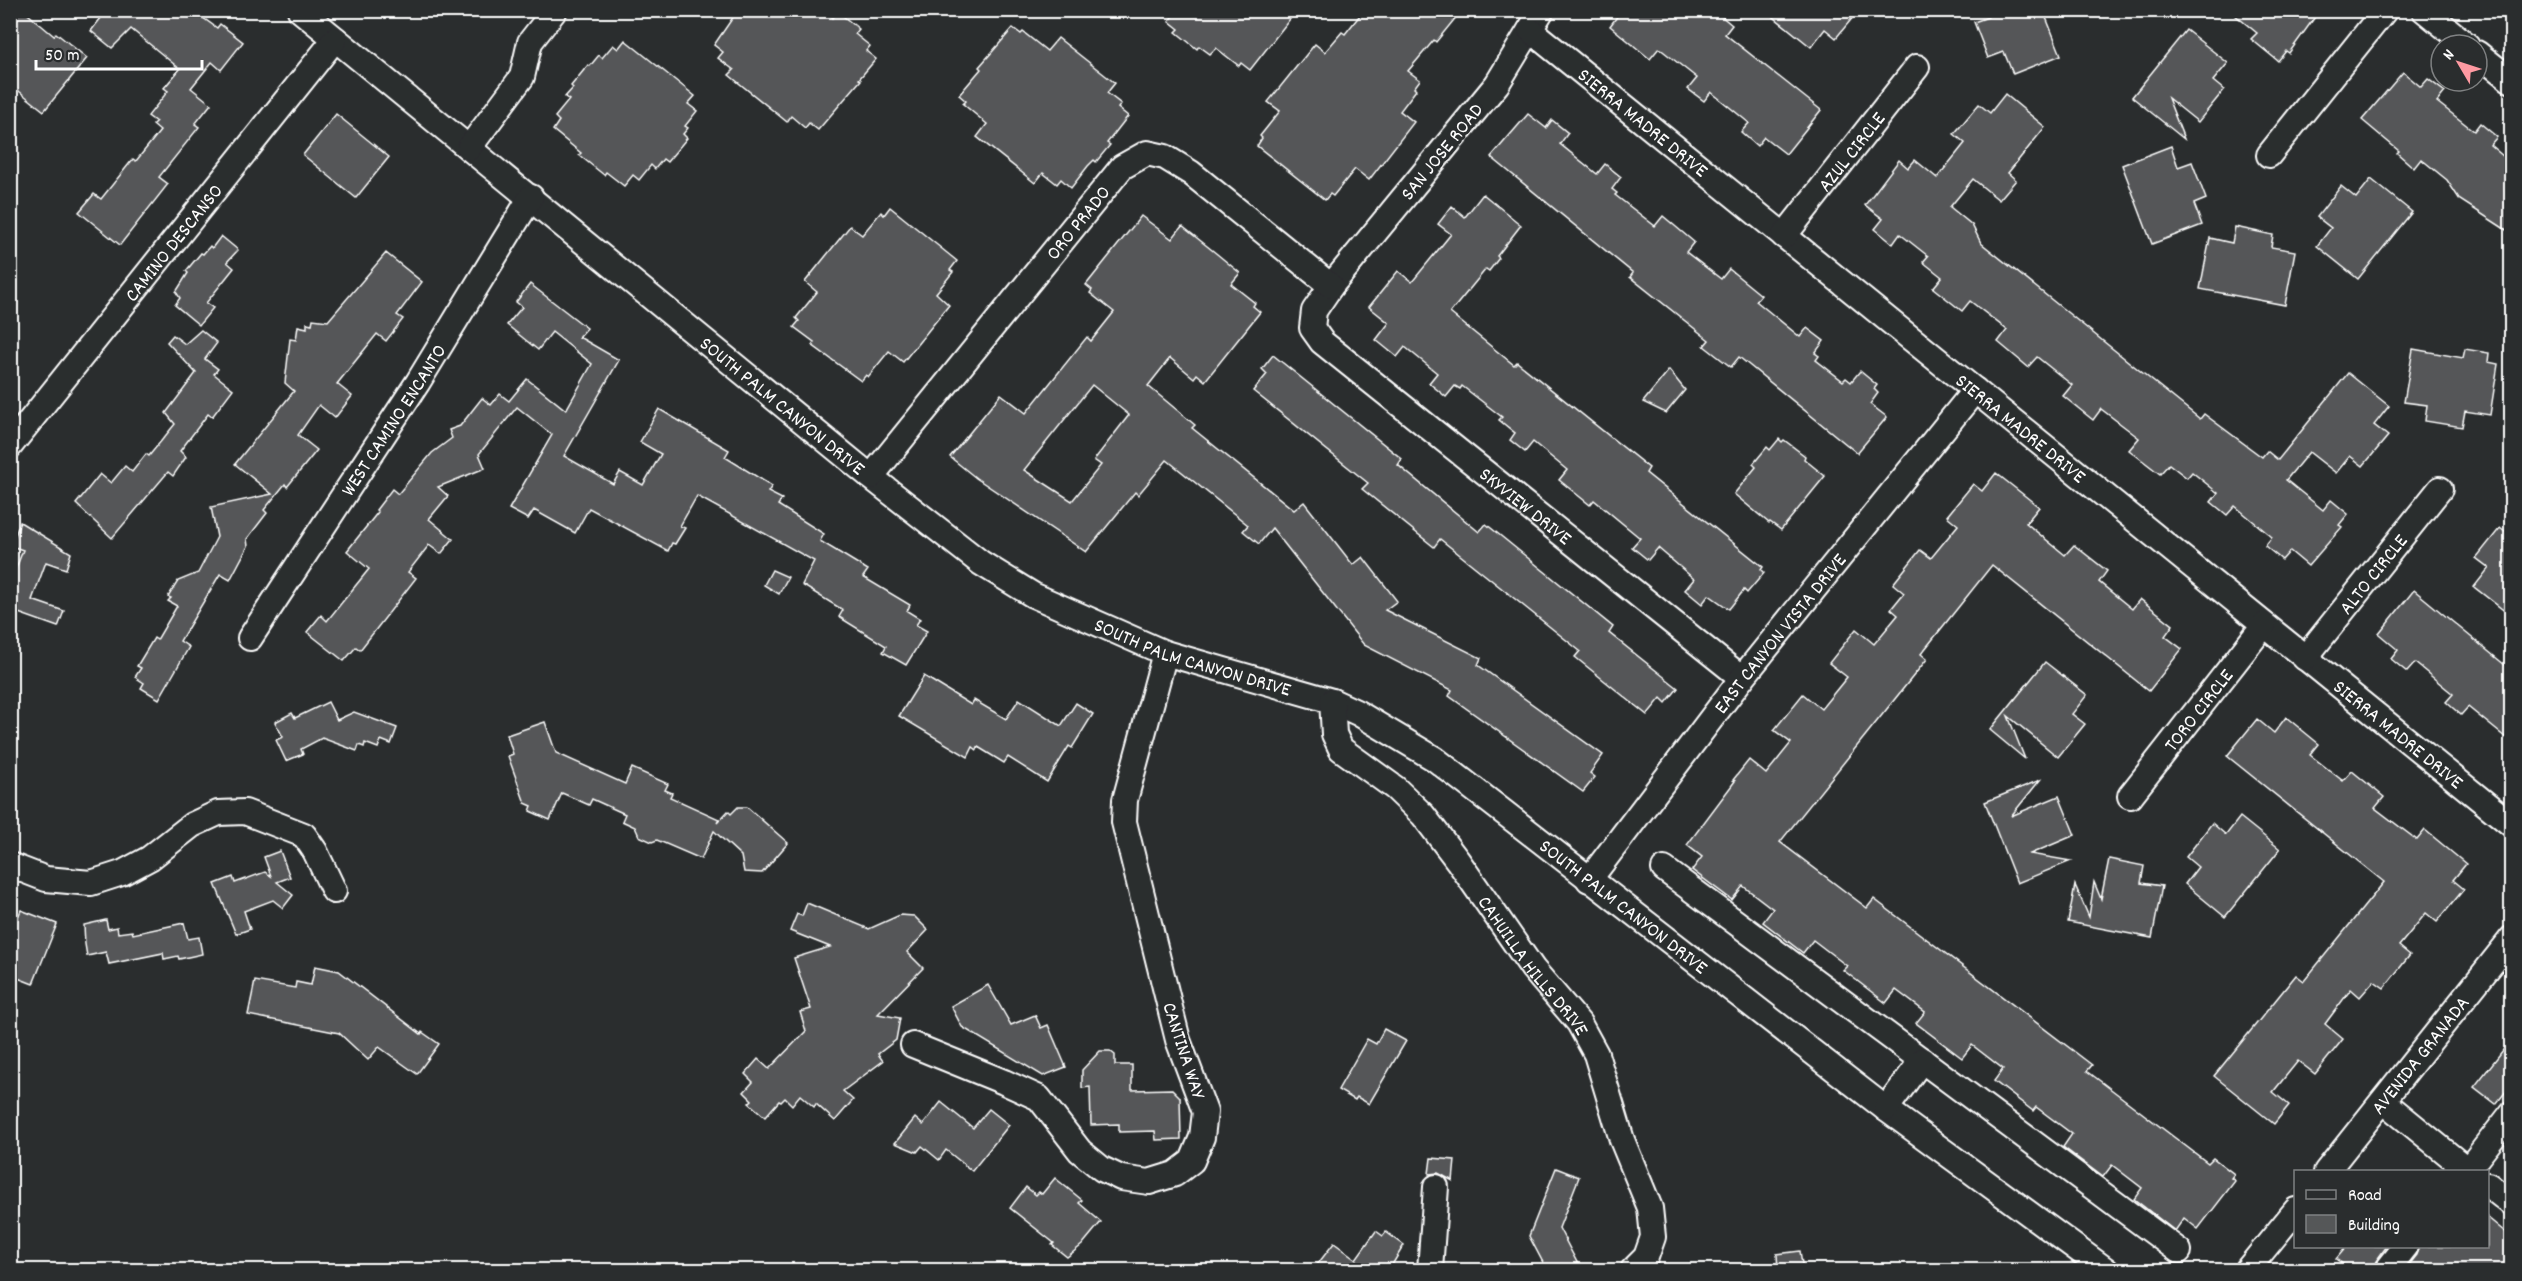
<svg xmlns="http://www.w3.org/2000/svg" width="2522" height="1281" font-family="Dekko,sans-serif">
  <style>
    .building { fill: #555758; stroke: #fff; stroke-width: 1.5; fill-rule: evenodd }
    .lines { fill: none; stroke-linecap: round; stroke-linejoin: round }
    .minor-casing { stroke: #fff; stroke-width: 28 }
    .minor { stroke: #2a2d2e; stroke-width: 24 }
    .labels { text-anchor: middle; stroke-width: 6; stroke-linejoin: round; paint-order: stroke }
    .street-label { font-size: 20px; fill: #fff; stroke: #2a2d2e }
  </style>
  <rect width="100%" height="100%" fill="#2a2d2e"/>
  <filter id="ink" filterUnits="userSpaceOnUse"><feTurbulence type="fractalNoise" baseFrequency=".0167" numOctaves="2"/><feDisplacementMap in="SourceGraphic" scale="12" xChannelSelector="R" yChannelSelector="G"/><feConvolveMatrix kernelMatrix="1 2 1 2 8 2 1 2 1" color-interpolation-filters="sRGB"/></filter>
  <g filter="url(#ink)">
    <g class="building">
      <polygon points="10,10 23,10 54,36 56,33 87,58 44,111 10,84"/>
      <polygon points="107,10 192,10 217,28 220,24 243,42 221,70 212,62 191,88 211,104 195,124 199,127 159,177 168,184 120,245 79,212 94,194 101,199 133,159 136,161 160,131 153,125 156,122 148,116 168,91 164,88 180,69 131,29 112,48 91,31"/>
      <polygon points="738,10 824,10 833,18 838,12 859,29 855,34 870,46 866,51 876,59 859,79 861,80 818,130 809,123 805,128 791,116 787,122 729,75 734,70 718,58 723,52 714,45"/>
      <polygon points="1177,10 1297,10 1250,70 1241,63 1239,66 1216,48 1210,54 1199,46 1197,49 1176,32 1179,29 1169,21"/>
      <polygon points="1364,10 1462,10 1436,42 1434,40 1408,71 1420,80 1414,88 1416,90 1400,111 1414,122 1369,180 1355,169 1333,196 1330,194 1325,200 1257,146 1262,138 1260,136 1280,111 1268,102 1297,66 1315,44 1325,52 1342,32 1345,34"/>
      <polygon points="1622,10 1714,10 1732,25 1725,34 1821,110 1786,154 1764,137 1757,146 1741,132 1749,123 1711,92 1704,101 1688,89 1697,78 1659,48 1650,59 1610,26"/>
      <polygon points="1765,10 1859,10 1836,38 1825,29 1811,47"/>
      <polygon points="1986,10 2043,10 2061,55 2013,74 2004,52 1988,58 1974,22 1988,17"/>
      <polygon points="2229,10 2320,10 2289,53 2286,51 2278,61 2251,39 2257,33"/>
      <polygon points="1013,28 1021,34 1023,32 1047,51 1058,38 1115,83 1107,93 1121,104 1118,108 1128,116 1107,143 1110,145 1096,162 1094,160 1088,166 1071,188 1061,179 1057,184 1043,173 1035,183 977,137 987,124 963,104 966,101 959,95 981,69 979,67"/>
      <polygon points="2186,30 2228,63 2213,81 2224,90 2198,122 2168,98 2184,139 2132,97"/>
      <polygon points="625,40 695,96 688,104 697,111 685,126 688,128 683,134 687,138 667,162 663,159 655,169 651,165 639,180 633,175 624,186 606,172 604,175 579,155 581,153 553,130 559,121 555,117 569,100 565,97 573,88 571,86 588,65 590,66 599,55 602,58 613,45 618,49"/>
      <polygon points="2403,72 2421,87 2428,79 2445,92 2437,102 2474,131 2480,123 2497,137 2490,145 2511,163 2511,233 2460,200 2447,180 2421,159 2414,168 2397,153 2399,151 2362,120"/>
      <polygon points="2005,94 2045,127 2008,173 2016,180 1999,200 1973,179 1950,207 1972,225 1981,243 2200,419 2204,414 2262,457 2267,451 2278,460 2348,373 2389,406 2374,425 2388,436 2363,466 2350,456 2336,473 2309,452 2286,480 2323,510 2331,500 2348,514 2339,525 2342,527 2308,566 2290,551 2282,560 2265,546 2272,537 2235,506 2227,515 2211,502 2218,493 2192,472 2187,478 2169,464 2160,474 2129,450 2139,438 2101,409 2093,420 2063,396 2072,385 2037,357 2028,367 1998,342 2007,330 1970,301 1962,311 1933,288 1942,277 1923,262 1928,256 1900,234 1893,244 1875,229 1883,219 1865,205 1899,160 1908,168 1915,160 1937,178 1965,143 1954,134 1979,104 1990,113"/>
      <polygon points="336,114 389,157 356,198 303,155"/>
      <polygon points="1528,114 1546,128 1552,120 1568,133 1560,144 1597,174 1605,164 1621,177 1612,189 1617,193 1615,195 1655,226 1663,216 1694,242 1686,252 1721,279 1729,269 1761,295 1756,301 1800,337 1807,328 1824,341 1815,353 1819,356 1816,360 1843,381 1846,378 1851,382 1860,371 1877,385 1874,389 1878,393 1870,404 1887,417 1857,453 1739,357 1731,367 1704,346 1709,340 1630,277 1633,273 1491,157"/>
      <polygon points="2171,146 2178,167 2192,162 2206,199 2194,204 2202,225 2152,244 2122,165"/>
      <polygon points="2371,179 2412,212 2358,279 2317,246 2331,228 2317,217 2341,186 2356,198"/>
      <polygon points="1483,194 1521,225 1497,256 1499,258 1489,271 1486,269 1450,313 1514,365 1517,362 1649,468 1646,473 1763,567 1761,570 1764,573 1747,593 1744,590 1729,609 1709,595 1702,604 1685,590 1694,579 1658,548 1648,560 1632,547 1640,538 1594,500 1590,505 1559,480 1567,470 1533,442 1525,452 1510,440 1515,433 1499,420 1502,417 1462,386 1460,389 1455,386 1446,397 1429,383 1437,373 1405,347 1397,357 1376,340 1389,323 1369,307 1398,271 1412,282 1451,234 1438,224 1452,206 1465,217"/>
      <polygon points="890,207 957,261 950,270 953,272 936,293 949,305 903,362 889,351 868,377 866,375 861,381 812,345 814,342 794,327 799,321 796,318 817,292 805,282 850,226 862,235 881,212 884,215"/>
      <path d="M1141,216l31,23 10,-13 35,28 23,19 -9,11 24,19 -2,3 7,6 -55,69 -8,-7 -3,4 -24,-20 -22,28 47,39 -3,3 102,82 10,-8 49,63 10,-8 34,44 -12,9 96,48 -3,7 125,90 -13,18 5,4 -12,15 -134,-96 3,-6 -88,-45 -92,-117 -13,16 -16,-13 5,-6 -81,-65 -29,35 -3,-3 -49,60 -110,-74 -26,-21 51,-63 25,19 61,-76 4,4 23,-29 -24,-19 2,-3 -6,-5zM1092,385l37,30 -35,45 7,5 -29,36 -48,-31z"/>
      <polygon points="2235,227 2273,235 2271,247 2295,251 2285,305 2200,289 2210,238 2232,243"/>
      <polygon points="221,236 238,250 227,262 234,268 206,303 213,308 199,325 175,305 180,298 176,292 188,273 186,271 201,253 203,254 210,246 212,248"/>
      <polygon points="386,253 422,282 397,315 403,319 386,341 377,334 337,384 352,396 335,418 319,405 298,435 317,450 287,487 285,484 264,510 267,513 247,539 248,546 230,580 220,574 180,641 189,647 159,699 141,688 144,683 135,677 141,668 137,666 154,638 157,640 177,606 168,601 171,598 168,597 178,581 198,573 217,537 211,507 272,494 235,464 294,391 285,383 290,339 296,340 298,326 307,328 307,323 312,324 313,319 328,321"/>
      <polygon points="530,284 587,328 579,337 619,360 564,456 613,484 620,472 643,485 661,454 640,442 659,409 729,450 725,457 772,486 768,492 782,499 778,505 824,534 820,541 868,570 863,577 910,605 907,611 920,619 916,625 927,631 906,665 883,652 886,646 839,617 843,610 802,585 814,561 697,496 680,526 685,528 675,544 672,543 668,551 589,508 575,533 534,510 528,519 509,509 552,435 517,407 479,454 485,468 438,487 448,496 429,519 453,539 441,554 429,545 408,572 416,578 360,650 356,647 344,661 307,632 321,615 327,621 369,569 347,551 378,512 376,510 392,489 398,494 432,453 452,438 449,430 460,426 482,398 491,405 500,394 509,401 527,379 566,410 592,364 552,332 538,350 507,325 522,307 516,302"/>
      <polygon points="201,330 217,343 205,359 218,369 214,374 233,389 212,417 208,414 180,451 186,457 173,476 168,472 112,538 76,504 100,474 111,483 125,466 132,472 146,454 149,456 175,424 166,413 196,373 167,342 173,335 185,344"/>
      <polygon points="2413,349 2463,358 2465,349 2489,353 2488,362 2498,364 2490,415 2465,411 2462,427 2425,421 2427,405 2404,402"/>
      <polygon points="1273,355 1402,459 1398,465 1479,532 1486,524 1613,627 1609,633 1678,688 1666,703 1661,698 1647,715 1575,657 1580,651 1440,539 1434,547 1362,489 1368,483 1253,391 1267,374 1262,369"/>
      <polygon points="1669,370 1685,390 1666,413 1643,402"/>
      <polygon points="1779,439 1782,442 1784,440 1805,456 1804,459 1825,476 1781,530 1770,522 1769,523 1734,494 1756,467 1753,464 1767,447 1770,450"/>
      <polygon points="1996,473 2039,507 2026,523 2065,555 2074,545 2107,571 2099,582 2132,609 2140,599 2173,625 2165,636 2182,649 2149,691 1992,565 1921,654 1927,659 1780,842 1867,908 1874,899 2092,1065 2087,1071 2208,1163 2213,1158 2234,1174 2231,1178 2235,1181 2198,1229 2184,1218 2175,1231 2134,1199 2142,1188 2112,1165 2103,1177 2063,1147 2072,1134 2036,1107 2033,1111 1994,1081 2003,1069 1972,1045 1962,1058 1916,1023 1925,1012 1896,990 1886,1003 1843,970 1847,966 1813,940 1803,953 1763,922 1773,909 1743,886 1732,900 1692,870 1702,857 1687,845 1735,781 1733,780 1749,760 1766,774 1791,743 1774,730 1803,694 1821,709 1847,677 1829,663 1856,629 1874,644 1898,615 1891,609 1904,593 1893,584 1920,550 1931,558 1958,525 1947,516 1973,484 1982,491"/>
      <polygon points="20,522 71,553 66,569 46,562 32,600 64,611 58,627 10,610 10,584 23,550 11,546"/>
      <polygon points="2500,528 2511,537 2511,616 2474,587 2489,568 2476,558"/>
      <polygon points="772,570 788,577 779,594 764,585"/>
      <polygon points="2414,590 2511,670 2511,742 2468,707 2461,715 2446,702 2453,694 2415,663 2407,672 2391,659 2398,650 2379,634"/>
      <polygon points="2045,662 2087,695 2072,714 2085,724 2058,757 2008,716 2025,759 1990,730"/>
      <polygon points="924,676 971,705 974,700 1006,719 1019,699 1061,726 1076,703 1093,714 1072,748 1069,746 1047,782 1008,757 1004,763 978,747 977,750 973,747 968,757 899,716"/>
      <polygon points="328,702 337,720 354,712 397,728 391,744 381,740 378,748 365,743 364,747 359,745 357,751 322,738 301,749 303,754 286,761 276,740 283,737 275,722 292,713 295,718"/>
      <polygon points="2286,717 2319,744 2310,755 2343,781 2352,771 2384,797 2375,808 2417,840 2425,830 2466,864 2453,880 2464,889 2437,922 2426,913 2399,946 2410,955 2384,988 2374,981 2360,997 2351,989 2325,1024 2343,1039 2315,1074 2298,1061 2273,1092 2289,1105 2274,1124 2214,1076 2296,975 2304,981 2384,882 2227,756 2257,719 2274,733"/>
      <polygon points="545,722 556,753 625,784 632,768 668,784 665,790 672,793 670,797 719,819 717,823 728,811 731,814 738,807 747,807 788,843 762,873 744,872 741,856 714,831 701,859 657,840 652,842 639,836 635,827 622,821 625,814 592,799 589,805 562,793 550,820 530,811 532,806 525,803 508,756 513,754 507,735"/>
      <polygon points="2040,780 2011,816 2059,796 2075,835 2030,854 2071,861 2017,883 1985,802"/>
      <polygon points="2240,817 2280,849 2225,917 2185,884 2198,867 2186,857 2212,823 2226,835"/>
      <polygon points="280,851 290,877 277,882 293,895 283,908 273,900 244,911 250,929 236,934 215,884 233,877 235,883 265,872 271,876 264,857"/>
      <polygon points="2109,859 2144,866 2141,883 2162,886 2152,938 2068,922 2075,885 2089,917 2094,882 2101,899"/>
      <polygon points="807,903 869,929 900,915 914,916 928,930 907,952 923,968 878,1014 900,1018 896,1040 878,1054 883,1061 843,1091 853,1100 835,1121 816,1104 814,1107 800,1095 792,1105 785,1098 781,1102 779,1101 765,1117 749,1103 752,1100 744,1092 753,1082 745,1074 758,1059 769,1069 806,1031 800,1012 811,1009 794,958 830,947 790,931 797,914 802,916"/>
      <polygon points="21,910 57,924 33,984 10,975 10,936"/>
      <polygon points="106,920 108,929 117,927 118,933 132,931 133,934 184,923 188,939 199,937 202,954 179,959 178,956 164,959 163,953 109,964 106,952 87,956 85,944 84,925"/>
      <polygon points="315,966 339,971 421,1034 422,1032 439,1044 417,1074 379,1047 368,1060 339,1033 248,1015 255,981 295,988 296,982 311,985"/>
      <polygon points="988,985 1011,1025 1035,1015 1041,1028 1048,1025 1066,1067 1043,1076 962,1027 951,1006"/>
      <polygon points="1384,1029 1406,1041 1369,1104 1357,1097 1355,1100 1338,1090 1367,1039 1376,1044"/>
      <polygon points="2511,1040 2511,1085 2496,1104 2474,1087"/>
      <polygon points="1100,1051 1110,1051 1115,1055 1115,1065 1132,1065 1132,1090 1172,1089 1180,1097 1181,1139 1156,1140 1155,1131 1119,1132 1119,1124 1091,1125 1090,1087 1082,1088 1082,1070"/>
      <polygon points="941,1102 973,1128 989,1109 1009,1125 972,1171 946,1150 939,1160 922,1146 917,1152 895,1143 915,1118 923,1125"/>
      <polygon points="1431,1158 1455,1160 1453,1181 1438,1173 1429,1174"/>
      <polygon points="1556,1168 1579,1177 1559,1228 1581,1270 1547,1270 1529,1236"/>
      <polygon points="1055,1178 1082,1200 1079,1203 1101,1222 1082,1245 1067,1257 1052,1245 1054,1243 1010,1208 1026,1187 1036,1195 1039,1192 1042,1194"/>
      <polygon points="2487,1217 2511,1237 2511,1270 2405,1270 2417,1255 2420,1246 2487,1246"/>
      <polygon points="1376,1231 1383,1236 1386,1232 1404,1245 1389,1270 1313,1270 1334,1243 1356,1259"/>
      <polygon points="2347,1246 2387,1246 2376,1261 2373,1270 2351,1270 2336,1259"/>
      <polygon points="1800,1251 1803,1270 1778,1270 1777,1254"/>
    </g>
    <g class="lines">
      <g class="minor-casing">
        <g id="minor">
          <path id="s1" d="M300,10l571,467 110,86 52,32 132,58 167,48 26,12 77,46 451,350 220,161"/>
          <path id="s2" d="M1542,10l-45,74 -166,202 -17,25 -2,17 10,14 420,336"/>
          <polyline points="2424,10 2467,45"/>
          <path id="s3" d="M1530,30l982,795"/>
          <polyline points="2477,53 2512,81"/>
          <polyline points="469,148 522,77 530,42 555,10"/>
          <polyline points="2269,155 2385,10"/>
          <path id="s4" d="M1784,236l133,-169"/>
          <path id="s5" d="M10,446l325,-407"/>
          <path id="s6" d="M871,477l251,-310 25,-14 18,4 26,16 140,113"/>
          <path id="s7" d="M250,638l168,-256 113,-185"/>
          <path id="s8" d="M2305,658l135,-169"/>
          <path id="s9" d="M1332,701l2,33 7,15 54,39 28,27 35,46 75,108 46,54 17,31 26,86 28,68 3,29 -7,20 -13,13"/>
          <path id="s10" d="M2130,796l134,-171"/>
          <polyline points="10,865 46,879 91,883 122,873 150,858 192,825 218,813 245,812 304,835 315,851 334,891"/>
          <polyline points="1664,869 2179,1251"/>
          <path id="s11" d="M1589,880l153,-202 233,-288"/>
          <polyline points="913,1045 1004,1082 1039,1098 1080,1151 1102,1169 1121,1178 1149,1182 1175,1174 1192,1161 1202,1137 1205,1112 1178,1040 1124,822 1125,800 1165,653"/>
          <polyline points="2383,1101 2470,1172"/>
          <polyline points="1886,1109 1922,1060"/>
          <path id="s12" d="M2326,1172l186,-234"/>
          <polyline points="2466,1172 2512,1113"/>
          <polyline points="2488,1185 2512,1204"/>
          <polyline points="1430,1270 1436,1187"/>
          <polyline points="2247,1270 2296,1210"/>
          <polyline points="2387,1270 2406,1246"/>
        </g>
      </g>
      <use href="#minor" class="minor"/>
    </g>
  </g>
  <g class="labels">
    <g class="street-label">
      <text dy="7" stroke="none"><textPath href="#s3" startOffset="146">SIERRA MADRE DRIVE</textPath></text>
      <text transform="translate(1441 151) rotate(-51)" y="7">SAN JOSE ROAD</text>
      <text dy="7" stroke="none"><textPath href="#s4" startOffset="108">AZUL CIRCLE</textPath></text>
      <text dy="7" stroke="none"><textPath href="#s6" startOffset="328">ORO PRADO</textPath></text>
      <text dy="7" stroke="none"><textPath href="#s5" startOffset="261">CAMINO DESCANSO</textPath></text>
      <text dy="7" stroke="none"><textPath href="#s1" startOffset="624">SOUTH PALM CANYON DRIVE</textPath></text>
      <text dy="7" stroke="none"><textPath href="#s7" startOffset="261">WEST CAMINO ENCANTO</textPath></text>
      <text dy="7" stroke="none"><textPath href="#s3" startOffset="632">SIERRA MADRE DRIVE</textPath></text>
      <text dy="7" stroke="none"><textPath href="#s2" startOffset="674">SKYVIEW DRIVE</textPath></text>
      <text dy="7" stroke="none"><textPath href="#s8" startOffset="108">ALTO CIRCLE</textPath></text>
      <text dy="7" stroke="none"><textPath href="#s11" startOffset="312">EAST CANYON VISTA DRIVE</textPath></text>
      <text dy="7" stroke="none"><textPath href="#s1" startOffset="1110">SOUTH PALM CANYON DRIVE</textPath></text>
      <text dy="7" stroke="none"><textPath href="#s10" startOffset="110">TORO CIRCLE</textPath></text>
      <text dy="7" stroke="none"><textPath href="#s3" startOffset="1118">SIERRA MADRE DRIVE</textPath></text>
      <text dy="7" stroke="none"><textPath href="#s1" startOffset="1614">SOUTH PALM CANYON DRIVE</textPath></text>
      <text dy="7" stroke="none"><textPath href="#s9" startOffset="342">CAHUILLA HILLS DRIVE</textPath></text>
      <text transform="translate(1185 1050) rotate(72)" y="7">CANTINA WAY</text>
      <text dy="7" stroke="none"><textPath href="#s12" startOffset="150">AVENIDA GRANADA</textPath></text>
    </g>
  </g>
  <rect width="2522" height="1281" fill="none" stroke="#2a2d2e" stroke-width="36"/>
  <rect x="18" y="18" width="2486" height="1245" fill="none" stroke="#fff" stroke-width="2" filter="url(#ink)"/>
  <rect x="2294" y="1170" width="195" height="78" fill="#2a2d2e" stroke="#7f8182" stroke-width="1.5"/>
  <rect x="2306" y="1190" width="30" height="9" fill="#2a2d2e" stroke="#7f8182" stroke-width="1.5"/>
  <text x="2348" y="1200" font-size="18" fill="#ffffff">Road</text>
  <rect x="2306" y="1215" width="30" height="18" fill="#555758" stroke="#7f8182" stroke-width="1.5"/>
  <text x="2348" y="1230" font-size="18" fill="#ffffff">Building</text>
  <g transform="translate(2459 63) rotate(309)"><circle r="28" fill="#2a2d2e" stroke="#7f8182" stroke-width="1.5"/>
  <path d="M0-4.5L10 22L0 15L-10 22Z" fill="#ff9aa2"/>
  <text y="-9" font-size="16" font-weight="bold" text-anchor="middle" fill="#ffffff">N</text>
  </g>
  <path d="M36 60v9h166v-9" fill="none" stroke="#ffffff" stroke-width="3"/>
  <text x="45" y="60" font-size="18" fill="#ffffff" stroke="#2a2d2e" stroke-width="4.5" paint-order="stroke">50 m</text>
</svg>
